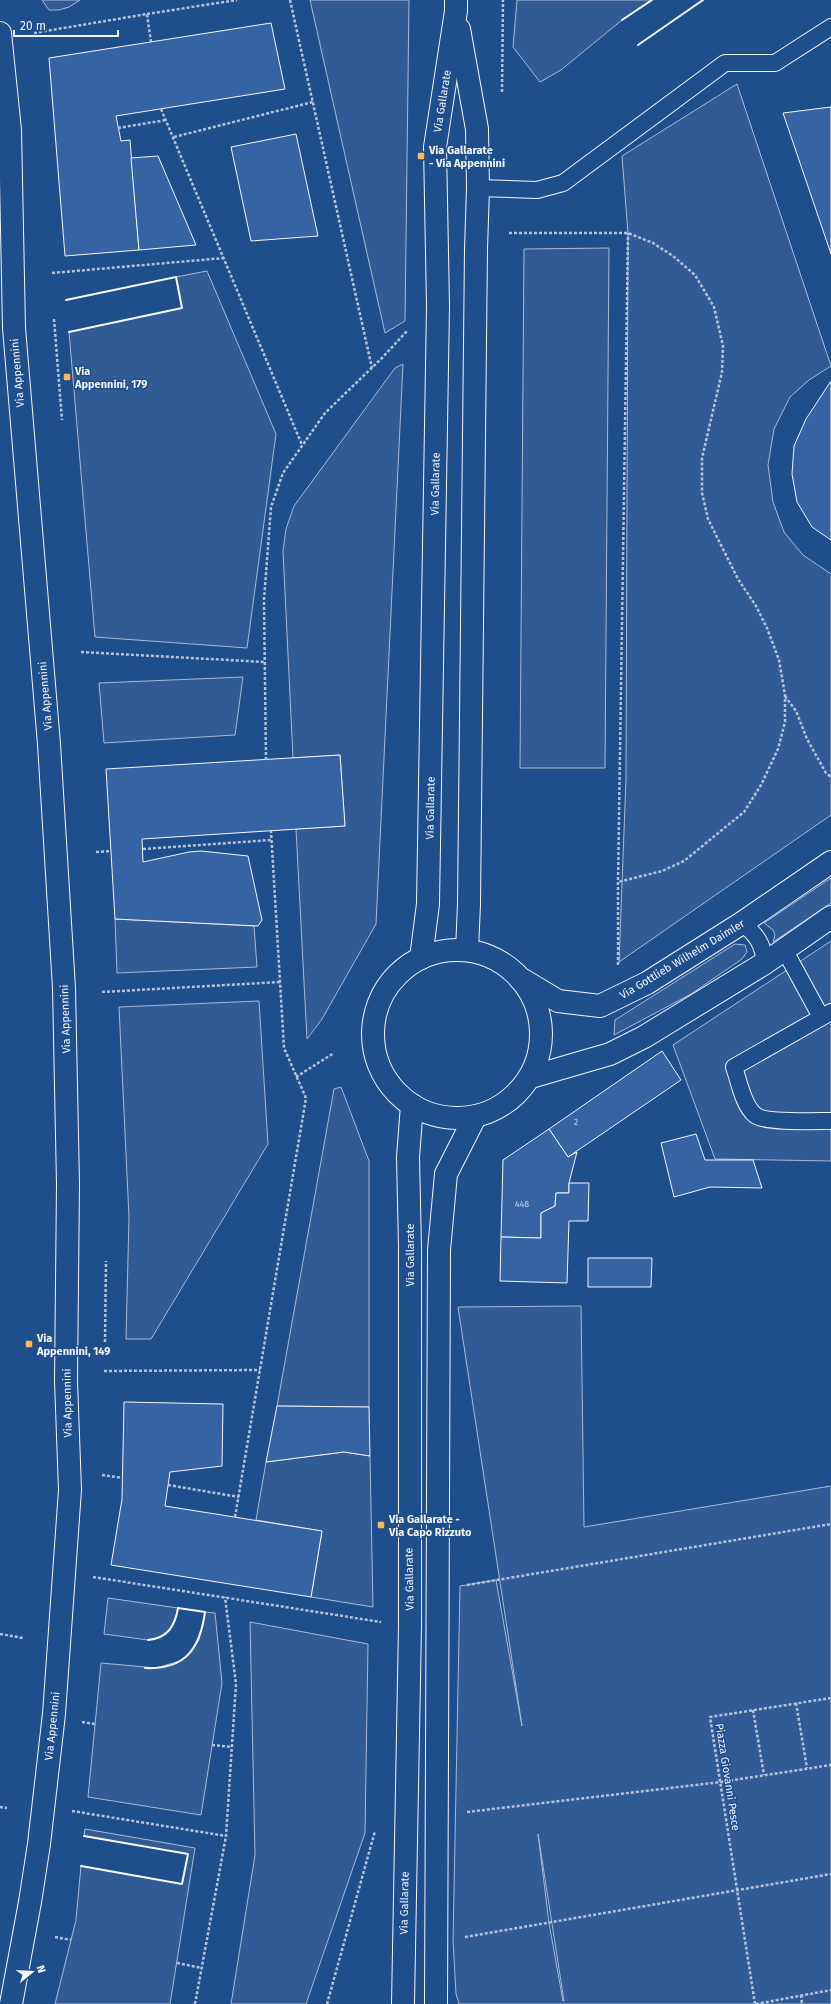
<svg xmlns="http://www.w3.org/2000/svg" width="831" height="2004" font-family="'Fira Sans',sans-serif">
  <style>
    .built { fill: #305b95; stroke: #a8bbd7; fill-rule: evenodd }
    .building { fill: #3563a3; stroke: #f2f6ff }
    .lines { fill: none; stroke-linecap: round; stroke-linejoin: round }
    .lane-casing { stroke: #f2f6ff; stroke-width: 18 }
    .street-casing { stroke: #f2f6ff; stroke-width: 24 }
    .primary-casing { stroke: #f2f6ff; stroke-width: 24 }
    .path { stroke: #b3c4dc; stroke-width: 2.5; stroke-dasharray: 3 2; stroke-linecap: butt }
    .lane { stroke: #1f4e8c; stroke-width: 16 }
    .street { stroke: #1f4e8c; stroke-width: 22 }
    .primary { stroke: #1f4e8c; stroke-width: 22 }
    .wall { stroke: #f2f6ff; stroke-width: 2 }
    .poi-dot { fill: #ffb74d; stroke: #1f4e8c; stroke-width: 1.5 }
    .labels { text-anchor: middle; stroke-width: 3; stroke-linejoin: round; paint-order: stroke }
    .number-label { font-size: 9px; fill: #c3d1e8 }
    .street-label { font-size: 11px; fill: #f2f6ff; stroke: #1f4e8c }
    .poi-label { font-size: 11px; font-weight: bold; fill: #f2f6ff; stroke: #1f4e8c; text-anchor: start }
  </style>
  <rect width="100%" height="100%" fill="#1f4e8c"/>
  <g class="built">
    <polygon points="42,0 80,0 69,7 59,10 49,10"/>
    <polygon points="310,0 409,0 405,321 385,333"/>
    <polygon points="517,0 652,0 622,20 561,70 540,82 513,47"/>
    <polygon points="737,84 831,366 809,380 790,397 774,429 768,465 773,502 784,532 803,555 831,574 831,815 619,962 626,779 628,233 622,156"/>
    <polygon points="609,248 605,768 520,768 524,249"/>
    <polygon points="207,271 276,434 247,648 95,637 69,332 182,308 176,277"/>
    <polygon points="403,364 376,924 322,1019 307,1039 296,829 345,826 340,755 293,758 283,551 286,529 294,506 395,368"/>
    <polygon points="243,677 235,735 104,743 99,683"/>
    <polygon points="831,878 831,903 773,942 775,935 773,930 764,923"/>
    <polygon points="115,919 254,926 257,967 117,973"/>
    <polygon points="831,941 831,1161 715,1159 673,1045"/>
    <polygon points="735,944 745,945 747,952 742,959 691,994 614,1035 615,1020"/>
    <polygon points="259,1001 268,1144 151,1339 126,1339 129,1217 119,1007"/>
    <polygon points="341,1087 369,1161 369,1407 277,1406 334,1089"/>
    <path d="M581,1306l3,221 247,-41v518h-372l-3,-10 -3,-54 7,-354 36,-6 26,146 -64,-419zM538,1834l26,167h-1l-14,-78z"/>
    <polygon points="344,1452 370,1456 373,1607 311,1597 322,1531 256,1520 266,1462"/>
    <polygon points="108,1598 178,1608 176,1617 168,1632 156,1639 148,1640 104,1634"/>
    <polygon points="205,1612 215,1613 222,1683 201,1815 88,1797 101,1663 156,1668 180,1661 190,1653 199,1640"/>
    <polygon points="250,1622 368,1644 365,1833 306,2004 231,2004 255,1855"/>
    <polygon points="85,1829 195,1848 170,2004 55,2004 76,1920 81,1866 182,1884 188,1854 84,1836"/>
  </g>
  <g class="building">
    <polygon points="271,23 285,89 116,116 121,141 130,140 139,250 65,256 49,58"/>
    <polygon points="831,107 831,254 783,113"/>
    <polygon points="296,134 318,236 251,241 231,147"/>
    <polygon points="158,156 196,245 139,250 131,158"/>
    <polygon points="831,381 831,540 812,527 797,502 792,474 794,446 806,419"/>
    <polygon points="340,755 345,826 142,839 143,862 189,852 201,851 248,856 262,920 258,926 115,919 106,769"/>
    <polygon points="662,1051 681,1080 568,1157 549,1129"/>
    <polygon points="549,1129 568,1157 577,1152 569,1183 569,1193 556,1193 555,1206 541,1213 541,1238 501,1237 503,1160"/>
    <polygon points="696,1134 705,1160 753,1160 762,1188 710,1187 674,1197 661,1143"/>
    <polygon points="569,1183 589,1183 588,1221 569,1221 567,1283 500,1281 501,1237 541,1238 541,1213 555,1206 556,1193 569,1193"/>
    <polygon points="588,1258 652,1258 651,1287 588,1287"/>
    <polygon points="124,1402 223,1404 222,1466 170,1472 165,1506 322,1531 311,1597 111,1565 122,1499"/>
    <polygon points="277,1406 369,1407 370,1456 344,1452 266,1462"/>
  </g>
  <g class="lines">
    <g class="lane-casing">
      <g id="lane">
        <polyline points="478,188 537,190 563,183 725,63 775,63 831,27"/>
        <path d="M742,923c15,12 21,21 23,40"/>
        <polyline points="784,949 821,1017"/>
        <path d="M831,1012l-97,55c5,14 9,38 21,48 9,8 62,6 76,6"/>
      </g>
    </g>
    <g class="street-casing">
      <g id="street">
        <polyline points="0,33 10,130 14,328 49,744 64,988 68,1184 66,1381 70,1490 54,1714 39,1844 30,1902 11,2004"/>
        <polyline points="523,980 558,1001 600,1006 647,983 742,923 831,862"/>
        <polyline points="531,1077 610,1054 644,1037 765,963 831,917"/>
      </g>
    </g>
    <g class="primary-casing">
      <g id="primary">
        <polyline points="459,29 477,129 478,188 476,249 469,904 467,950"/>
        <circle cx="457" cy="1034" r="84"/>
        <polyline points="421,958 428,904 438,306 435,147 456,11 456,0"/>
        <polyline points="403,2004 410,1625 410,1248 408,1157 412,1105"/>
        <polyline points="436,2004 439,1250 446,1174 475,1117"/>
      </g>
    </g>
    <g class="path">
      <polyline points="290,0 372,368"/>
      <polyline points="147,14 237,0"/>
      <polyline points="34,33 147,14 151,42"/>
      <polyline points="502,92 503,0"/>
      <polyline points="161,109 302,445"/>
      <polyline points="118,128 166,120"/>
      <polyline points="174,137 313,102"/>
      <polyline points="509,233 628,233 653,243 673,256 695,275 714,307 723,346 722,372 702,458 702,493 708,519 738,579 756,606 767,628 779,660 785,695 785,722 778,749 761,785 744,812 684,861 662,871 618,882"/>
      <polyline points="52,273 224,258"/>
      <polyline points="54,319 62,420"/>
      <polyline points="81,652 265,662"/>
      <polyline points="785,696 796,711 807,739 826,773 831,777"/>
      <polyline points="266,760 264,600 271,507 283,473 325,413 382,358 407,331"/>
      <polyline points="143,849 271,840"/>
      <polyline points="96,852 111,851"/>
      <polyline points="618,965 618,882 628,233"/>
      <polyline points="102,992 280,982"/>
      <polyline points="296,1077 334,1053"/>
      <polyline points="105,1342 106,1261"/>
      <polyline points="104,1371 260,1370"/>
      <polyline points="102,1475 123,1478"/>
      <polyline points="168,1485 239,1497"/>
      <polyline points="235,1517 306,1098 284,1048 271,831"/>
      <polyline points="93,1577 381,1622"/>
      <polyline points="467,1585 831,1524"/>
      <polyline points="0,1634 23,1638"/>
      <polyline points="796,1703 807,1768"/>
      <polyline points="753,1710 764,1775"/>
      <polyline points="82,1722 95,1724"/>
      <polyline points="212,1745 232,1747"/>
      <polyline points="0,1807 7,1808"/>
      <polyline points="72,1811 226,1836"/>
      <polyline points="467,1812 721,1782 831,1765"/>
      <polyline points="55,1937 71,1940"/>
      <polyline points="465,1937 831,1874"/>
      <polyline points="177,1963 202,1968"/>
      <polyline points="801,1995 802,2004"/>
      <polyline points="195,2004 226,1836 236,1684 225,1597"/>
      <polyline points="327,2004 375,1831"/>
      <polyline points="755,2004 710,1717 831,1698"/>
      <polyline points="756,2004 831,1990"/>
    </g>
    <use href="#lane" class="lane"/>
    <use href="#street" class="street"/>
    <use href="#primary" class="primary"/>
    <g class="wall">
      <polyline points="622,20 652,0"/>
      <polyline points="638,45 703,0"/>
      <polyline points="66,300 176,277 182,308 69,332"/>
      <path d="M145,1668c40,2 55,-19 60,-56l-27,-4c-3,18 -10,30 -30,32"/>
      <polyline points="81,1866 182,1884 188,1854 84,1836"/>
    </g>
  </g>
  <g class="poi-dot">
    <rect x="417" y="152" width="8" height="8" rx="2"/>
    <rect x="63" y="373" width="8" height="8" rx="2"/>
    <rect x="25" y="1340" width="8" height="8" rx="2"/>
    <rect x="377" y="1521" width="8" height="8" rx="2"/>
  </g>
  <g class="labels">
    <g class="number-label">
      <text x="576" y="1125">2</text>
      <text x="522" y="1207">448</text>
    </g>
    <g class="street-label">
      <text transform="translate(442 101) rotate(-81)" y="4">Via Gallarate</text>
      <text transform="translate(17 373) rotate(-95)" y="4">Via Appennini</text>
      <text transform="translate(435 484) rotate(-89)" y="4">Via Gallarate</text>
      <text transform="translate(45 696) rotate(-95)" y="4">Via Appennini</text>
      <text transform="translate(430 808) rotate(-89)" y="4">Via Gallarate</text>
      <text transform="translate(682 959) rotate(-31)" y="4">Via Gottlieb Wilhelm Daimler</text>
      <text transform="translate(65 1019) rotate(-92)" y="4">Via Appennini</text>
      <text transform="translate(410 1255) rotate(-90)" y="4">Via Gallarate</text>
      <text transform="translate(67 1403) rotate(-91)" y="4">Via Appennini</text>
      <text transform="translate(409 1579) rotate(-91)" y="4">Via Gallarate</text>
      <text transform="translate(52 1726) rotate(-84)" y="4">Via Appennini</text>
      <text transform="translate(728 1777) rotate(81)" y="4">Piazza Giovanni Pesce</text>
      <text transform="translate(404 1903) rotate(-89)" y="4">Via Gallarate</text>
    </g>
    <g class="poi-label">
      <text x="429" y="154">Via Gallarate<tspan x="429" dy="13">- Via Appennini</tspan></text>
      <text x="75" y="375">Via<tspan x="75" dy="13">Appennini, 179</tspan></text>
      <text x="37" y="1342">Via<tspan x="37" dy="13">Appennini, 149</tspan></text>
      <text x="389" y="1523">Via Gallarate -<tspan x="389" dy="13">Via Capo Rizzuto</tspan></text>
    </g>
  </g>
  <g transform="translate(32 1972) rotate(72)" stroke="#1f4e8c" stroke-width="3" paint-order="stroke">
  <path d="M0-3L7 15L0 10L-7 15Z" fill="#f2f6ff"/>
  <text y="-6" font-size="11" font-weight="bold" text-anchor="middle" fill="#f2f6ff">N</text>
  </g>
  <path d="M14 30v6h104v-6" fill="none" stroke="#f2f6ff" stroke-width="2"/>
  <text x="20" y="30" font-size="12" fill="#f2f6ff" stroke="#1f4e8c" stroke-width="3" paint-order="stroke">20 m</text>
</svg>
